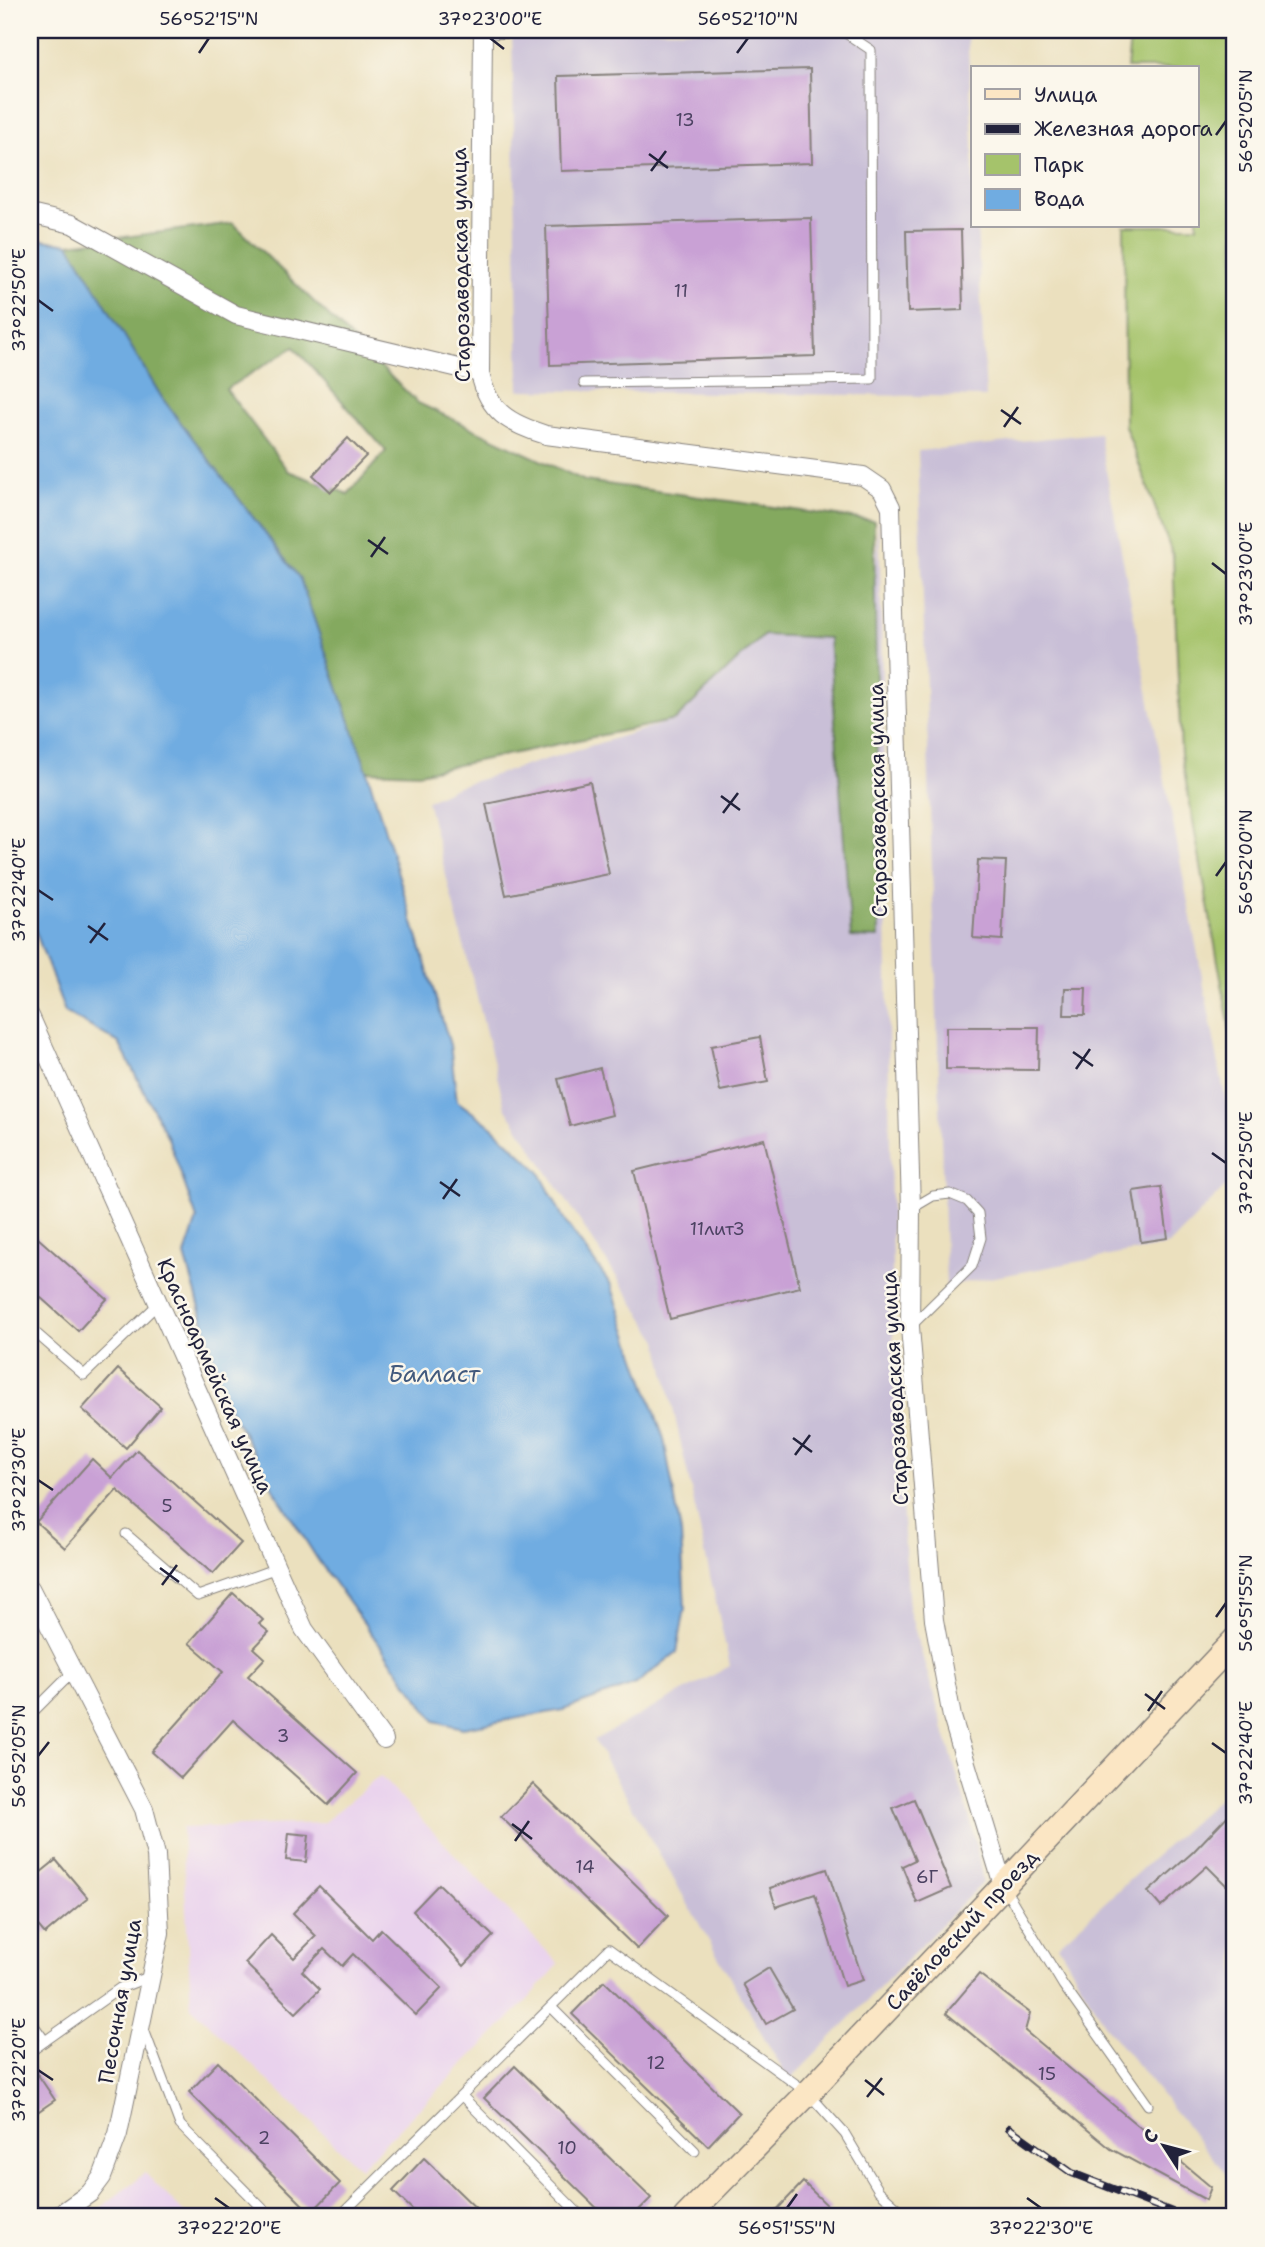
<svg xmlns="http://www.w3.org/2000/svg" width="1265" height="2247" font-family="'Shantell Sans',sans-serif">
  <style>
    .built { fill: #e9d2ed }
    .industrial { fill: #c9bfd7 }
    .green { fill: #a5c36b; stroke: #647253; stroke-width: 2 }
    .forest { fill: #84a95f; stroke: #53664d; stroke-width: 2; fill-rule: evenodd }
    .water { fill: #70ace1; stroke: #49678e; stroke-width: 2 }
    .building { fill: #c9a1d5 }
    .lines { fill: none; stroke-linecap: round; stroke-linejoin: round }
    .lane-casing { stroke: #86817c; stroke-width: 11 }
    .street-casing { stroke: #86817c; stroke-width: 20 }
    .secondary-casing { stroke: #86817c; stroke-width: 27 }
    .lane { stroke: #fff; stroke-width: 9 }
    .street { stroke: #fff; stroke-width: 18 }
    .secondary { stroke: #fbe6c4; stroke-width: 24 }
    .rail-casing { stroke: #22223b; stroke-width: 8 }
    .rail { stroke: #fbf7ec; stroke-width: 5; stroke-dasharray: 16; stroke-linecap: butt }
    .ticks { fill: none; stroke: #22223b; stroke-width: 2.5 }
    .labels { text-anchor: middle; stroke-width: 5; stroke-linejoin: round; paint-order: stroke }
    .number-label { font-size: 18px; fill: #4c4262 }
    .street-label { font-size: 21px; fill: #22223b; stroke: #fbf7ec }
    .water-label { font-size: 23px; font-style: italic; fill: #41597d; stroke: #fbf7ec }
    .neatline { fill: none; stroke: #22223b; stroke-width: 2.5 }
    .ticks-label { font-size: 18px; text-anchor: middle; fill: #22223b }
  </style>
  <rect width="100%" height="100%" fill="#fbf7ec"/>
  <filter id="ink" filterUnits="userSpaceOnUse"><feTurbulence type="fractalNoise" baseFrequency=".0143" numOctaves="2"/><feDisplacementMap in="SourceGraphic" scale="14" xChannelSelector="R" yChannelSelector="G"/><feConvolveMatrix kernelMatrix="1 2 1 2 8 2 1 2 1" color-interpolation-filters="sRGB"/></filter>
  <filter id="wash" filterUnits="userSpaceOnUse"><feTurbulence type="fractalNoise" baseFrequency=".00686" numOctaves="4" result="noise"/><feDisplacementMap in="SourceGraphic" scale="28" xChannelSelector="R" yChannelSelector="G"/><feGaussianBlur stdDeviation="1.57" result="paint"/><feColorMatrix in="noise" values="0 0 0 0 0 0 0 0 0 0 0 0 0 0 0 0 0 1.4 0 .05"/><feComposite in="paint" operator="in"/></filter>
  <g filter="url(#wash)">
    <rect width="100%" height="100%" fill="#ebe0be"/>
    <g class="built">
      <polygon points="380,1776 559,1964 525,2003 360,2168 191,2007 182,1828 323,1823"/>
      <polygon points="145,2173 188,2217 89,2217"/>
    </g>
    <g class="industrial">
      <polygon points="512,30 967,30 973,143 973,226 977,226 986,397 519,390"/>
      <polygon points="1099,433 1235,1150 1235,1177 1169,1245 946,1286 918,451"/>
      <polygon points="879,505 894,1381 909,1610 972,1826 983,1882 789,2081 594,1740 730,1666 658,1340 505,1107 427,801 455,787 675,720 764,635 829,638 851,936 878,937 873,620"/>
      <polygon points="1235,1784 1235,2185 1106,2027 1058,1945"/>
    </g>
    <polygon class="green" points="1131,30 1235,30 1235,1057 1181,754 1173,556 1125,426 1124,226 1197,226 1197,68 1127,68"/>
    <path class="forest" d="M233,223l185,180 167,78 289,40 5,417 -28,-1 -22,-299 -65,-3 -89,85 -256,53 -52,-2 -67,-192 -138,-181 -93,-154zM294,347l92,104 -38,43 -60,-23 -62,-82z"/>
    <polygon class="water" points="30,238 69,244 162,398 300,579 367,771 450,1045 457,1101 491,1126 539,1171 566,1223 611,1285 664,1439 681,1533 685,1608 677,1652 636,1684 563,1710 463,1728 435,1721 318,1560 279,1498 227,1404 185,1255 197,1219 168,1138 119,1043 65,1012 30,916"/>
    <g id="blocks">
      <g class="building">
        <polygon points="810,69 812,163 561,171 558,76"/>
        <polygon points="811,218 815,356 550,365 546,226"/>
        <polygon points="961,230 963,310 908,312 906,231"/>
        <polygon points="348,438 366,456 331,492 313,475"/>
        <polygon points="590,782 609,874 506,895 486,804"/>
        <polygon points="978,860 1006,861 1002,940 973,938"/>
        <polygon points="1065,988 1086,988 1085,1015 1064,1015"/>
        <polygon points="946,1027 1039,1027 1038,1070 946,1069"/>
        <polygon points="760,1037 768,1082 720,1091 711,1046"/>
        <polygon points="600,1068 612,1115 570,1126 558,1079"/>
        <polygon points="764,1139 800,1287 670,1319 634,1171"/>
        <polygon points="1161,1187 1168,1238 1141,1242 1133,1191"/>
        <polygon points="30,1231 107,1299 78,1331 30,1288"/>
        <polygon points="118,1369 161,1407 126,1448 82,1409"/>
        <polygon points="137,1450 241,1543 213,1574 117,1490 65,1548 36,1522 92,1459 112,1478"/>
        <polygon points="233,1593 263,1620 259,1624 269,1632 254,1648 265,1658 248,1676 357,1773 328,1805 233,1720 181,1778 152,1752 223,1672 189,1643"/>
        <polygon points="533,1784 668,1916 637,1949 501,1817"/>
        <polygon points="914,1799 951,1888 917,1903 902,1866 915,1860 893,1808"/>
        <polygon points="1235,1808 1235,1894 1207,1866 1161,1907 1148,1892 1193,1852"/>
        <polygon points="289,1833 309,1835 306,1862 286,1860"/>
        <polygon points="56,1860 88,1898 45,1934 30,1916 30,1881"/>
        <polygon points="827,1869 863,1980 844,1986 815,1894 776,1907 770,1888"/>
        <polygon points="439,1884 493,1936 464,1966 413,1911"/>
        <polygon points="319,1886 372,1939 381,1929 442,1988 416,2015 353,1954 342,1966 324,1949 302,1971 320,1989 296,2013 245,1963 271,1935 294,1958 316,1936 293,1913"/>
        <polygon points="769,1968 793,2009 766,2024 743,1984"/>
        <polygon points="979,1974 1030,2013 1025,2031 1211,2187 1206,2200 1111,2149 946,2013"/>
        <polygon points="604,1981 739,2113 708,2146 572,2014"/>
        <polygon points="218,2062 340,2183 311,2213 189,2092"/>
        <polygon points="30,2063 55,2100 30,2117"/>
        <polygon points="515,2066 651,2198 632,2217 606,2217 484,2098"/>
        <polygon points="424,2158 485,2217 420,2217 393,2191"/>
        <polygon points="803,2182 831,2209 823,2217 770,2217"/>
      </g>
    </g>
  </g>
  <g filter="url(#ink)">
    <use href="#blocks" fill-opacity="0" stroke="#86817c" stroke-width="2"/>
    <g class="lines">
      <g class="lane-casing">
        <g id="lane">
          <polyline points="483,34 612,30"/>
          <polyline points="584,383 872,379 871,50 841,30"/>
          <polyline points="911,1209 933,1196 950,1194 967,1201 978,1213 981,1238 972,1266 912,1325"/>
          <polyline points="30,1328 84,1375 158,1304"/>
          <polyline points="126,1534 198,1596 277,1568"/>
          <polyline points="30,1715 73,1672"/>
          <polyline points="1004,1887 1063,1985 1148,2105"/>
          <polyline points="551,2007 695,2151"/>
          <polyline points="30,2020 45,2041 120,1988 151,1976"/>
          <polyline points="143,2027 180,2125 271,2217"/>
          <polyline points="30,2052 45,2041"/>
          <polyline points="462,2096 582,2217"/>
          <polyline points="339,2217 609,1949 808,2093 845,2134 879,2191 908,2217"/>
        </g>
      </g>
      <g class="street-casing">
        <g id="street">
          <path d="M483,30l-3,343c8,39 30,51 66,62l317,41 19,13 9,18 20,702 -1,118 24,293 18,97 51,168"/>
          <polyline points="30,214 72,224 236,315 480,373"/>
          <polyline points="30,1016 304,1629 384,1740"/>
          <polyline points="30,1588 144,1809 156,1855 160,1933 118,2134 102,2177 90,2193 56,2217"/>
        </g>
      </g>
      <g class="secondary-casing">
        <polyline id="secondary" points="686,2217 808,2093 1235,1640"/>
      </g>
      <use href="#lane" class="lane"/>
      <use href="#street" class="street"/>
      <use href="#secondary" class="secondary"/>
      <g class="rail-casing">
        <polyline id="rail" points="1009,2128 1072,2173 1185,2217"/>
      </g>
      <use href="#rail" class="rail"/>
    </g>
  </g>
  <path class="ticks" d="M490,38l14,11M199,53l10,-15M737,53l11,-15M1216,135l10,-14M649,154l19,14M651,171l15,-20M38,300l15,11M1001,410l20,14M1004,427l14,-20M368,540l20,14M371,557l14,-20M1212,563l14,11M721,796l19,14M723,813l15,-20M1216,876l10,-14M38,890l15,10M88,926l20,14M90,943l15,-20M1073,1052l20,14M1076,1069l14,-20M1212,1153l14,10M440,1182l20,14M443,1199l14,-20M793,1438l19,14M795,1455l15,-20M38,1480l15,10M160,1568l19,14M162,1585l15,-20M1216,1617l10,-14M1145,1694l20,15M1148,1711l14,-20M1212,1743l14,10M38,1756l11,-14M512,1824l20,15M515,1841l14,-20M38,2070l15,10M865,2080l19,15M867,2097l15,-19M215,2198l14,10M1027,2198l14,10M787,2208l10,-14"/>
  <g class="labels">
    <g class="number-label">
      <text x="685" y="126">13</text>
      <text x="681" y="297">11</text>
      <text x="717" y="1235">11литЗ</text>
      <text x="167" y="1512">5</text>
      <text x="283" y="1742">3</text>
      <text x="585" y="1873">14</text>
      <text x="927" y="1883">6Г</text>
      <text x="656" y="2069">12</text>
      <text x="1047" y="2080">15</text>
      <text x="264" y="2144">2</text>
      <text x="567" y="2154">10</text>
    </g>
    <g class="street-label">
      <text transform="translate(461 265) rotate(-91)" y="7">Старозаводская улица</text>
      <text transform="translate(878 800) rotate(-91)" y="7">Старозаводская улица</text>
      <text transform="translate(215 1376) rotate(66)" y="7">Красноармейская улица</text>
      <text transform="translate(895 1388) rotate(-93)" y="7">Старозаводская улица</text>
      <text transform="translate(962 1930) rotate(-47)" y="7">Савёловский проезд</text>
      <text transform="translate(120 2001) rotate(-80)" y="7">Песочная улица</text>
    </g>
    <g class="water-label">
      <text x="434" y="1382">Балласт</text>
    </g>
  </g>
  <rect width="1265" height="2247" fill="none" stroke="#fbf7ec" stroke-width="77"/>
  <rect x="971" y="66" width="228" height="161" fill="#fbf7ec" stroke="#a4a2a5" stroke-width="2"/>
  <rect x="985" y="89" width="35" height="10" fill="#fbe6c4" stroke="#a4a2a5" stroke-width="2"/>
  <text x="1034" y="102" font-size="21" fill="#22223b">Улица</text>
  <rect x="985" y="124" width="35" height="10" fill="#22223b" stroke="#a4a2a5" stroke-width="2"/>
  <text x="1034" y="136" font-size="21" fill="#22223b">Железная дорога</text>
  <rect x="985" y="154" width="35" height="21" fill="#a5c36b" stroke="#a4a2a5" stroke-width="2"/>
  <text x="1034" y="172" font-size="21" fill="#22223b">Парк</text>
  <rect x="985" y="189" width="35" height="21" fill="#70ace1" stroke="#a4a2a5" stroke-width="2"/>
  <text x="1034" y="206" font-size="21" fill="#22223b">Вода</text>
  <g transform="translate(1164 2146) rotate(306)" stroke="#fbf7ec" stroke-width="5" paint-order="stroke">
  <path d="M0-5L12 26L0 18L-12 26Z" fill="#22223b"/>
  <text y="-10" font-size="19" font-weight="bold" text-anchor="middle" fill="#22223b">С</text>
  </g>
  <rect x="38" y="38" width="1188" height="2170" class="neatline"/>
  <g class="ticks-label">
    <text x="209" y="25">56°52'15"N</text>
    <text x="490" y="25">37°23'00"E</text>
    <text x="748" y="25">56°52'10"N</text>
    <text transform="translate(1246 121) rotate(-90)" y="6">56°52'05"N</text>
    <text transform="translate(19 300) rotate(-90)" y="6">37°22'50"E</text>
    <text transform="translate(1246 574) rotate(-90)" y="6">37°23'00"E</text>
    <text transform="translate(1246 862) rotate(-90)" y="6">56°52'00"N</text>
    <text transform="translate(19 890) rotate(-90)" y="6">37°22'40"E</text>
    <text transform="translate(1246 1163) rotate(-90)" y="6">37°22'50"E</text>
    <text transform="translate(19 1480) rotate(-90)" y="6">37°22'30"E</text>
    <text transform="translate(1246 1603) rotate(-90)" y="6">56°51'55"N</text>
    <text transform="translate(1246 1753) rotate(-90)" y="6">37°22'40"E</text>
    <text transform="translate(19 1756) rotate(-90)" y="6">56°52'05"N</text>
    <text transform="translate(19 2070) rotate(-90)" y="6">37°22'20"E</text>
    <text x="229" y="2234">37°22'20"E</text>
    <text x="787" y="2234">56°51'55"N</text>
    <text x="1041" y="2234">37°22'30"E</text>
  </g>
</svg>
